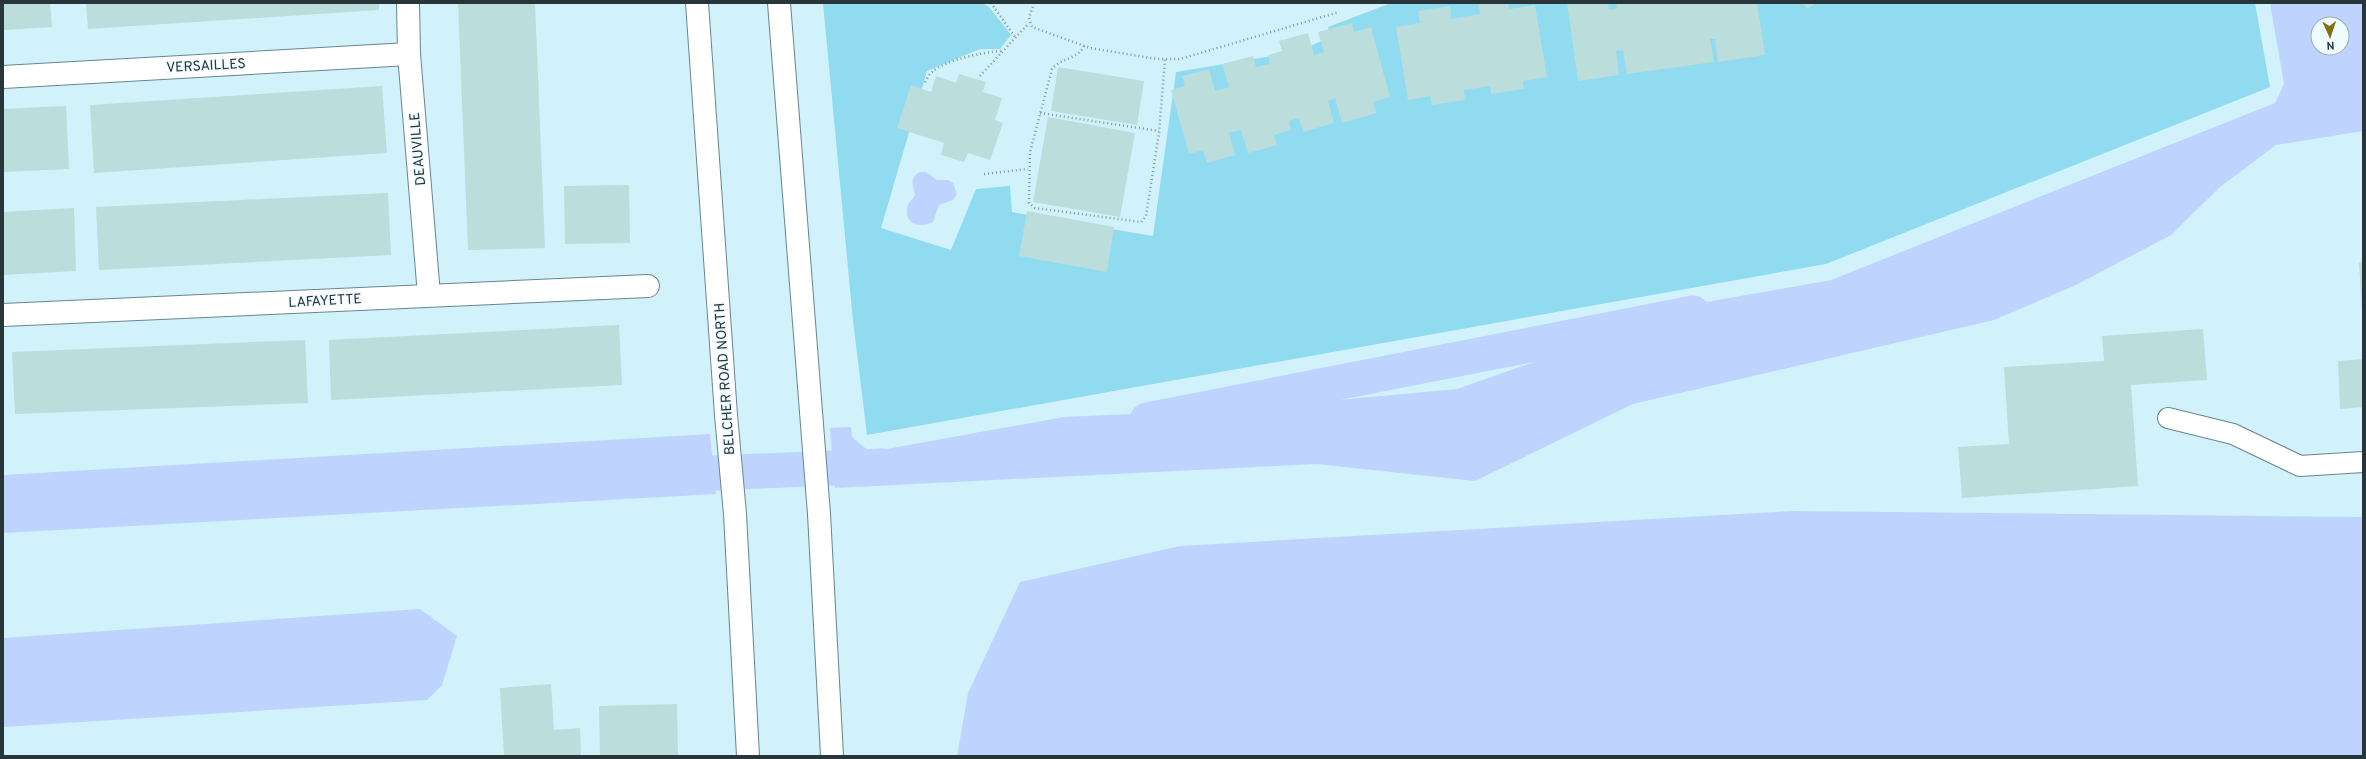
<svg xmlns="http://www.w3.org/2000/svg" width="2366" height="759" font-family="Overpass,sans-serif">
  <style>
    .green { fill: #90dbef }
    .water { fill: #bed4fe; fill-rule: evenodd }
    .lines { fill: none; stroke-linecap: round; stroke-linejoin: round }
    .canal { stroke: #bed4fe; stroke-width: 35 }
    .building { fill: #bbdddb }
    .lane-casing { stroke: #68858e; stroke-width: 22 }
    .street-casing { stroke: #68858e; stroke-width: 24 }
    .secondary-casing { stroke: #68858e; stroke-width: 24 }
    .path { stroke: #80989e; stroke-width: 2.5; stroke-dasharray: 1 3; stroke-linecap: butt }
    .lane { stroke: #fff; stroke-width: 20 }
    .street { stroke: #fff; stroke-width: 22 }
    .secondary { stroke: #fff; stroke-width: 22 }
    .labels { text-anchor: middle; stroke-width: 3; stroke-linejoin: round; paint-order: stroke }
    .street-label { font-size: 14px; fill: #293639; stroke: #eefbff }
  </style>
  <rect width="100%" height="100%" fill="#d1f2fb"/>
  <polygon class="green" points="823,3 982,3 989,7 1011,35 1000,49 980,49 927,71 881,228 951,250 976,189 1010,186 1012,212 1153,236 1176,72 1296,52 1331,37 1328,27 1391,3 2255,3 2270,87 1826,264 867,435 853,321"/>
  <g class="water">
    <path d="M2270,3h93v128l-87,14 -56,42 -49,48 -95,50 -82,35 -361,84 -158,77 -159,-17 -481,24 -5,-60 21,-1 1,10 18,15 194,-35 175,-8 218,-20 244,-86 130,-23 444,-177 9,-19zM2318,24h24v24h-24z"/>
    <path d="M920,172h6l11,8h11l5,3 4,11 -4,6 -14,5 -6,17c-12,6 -28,3 -26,-13 0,-6 5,-9 8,-14 -1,-10 -7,-16 5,-23z"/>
    <polygon points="710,434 716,494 3,533 3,475"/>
    <polygon points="1792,511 2363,517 2363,756 957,756 968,693 1020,582 1180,546"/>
    <polygon points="420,609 457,636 442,685 427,700 3,727 3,638"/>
  </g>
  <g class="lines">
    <g class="canal">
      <polyline points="1147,420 1693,313"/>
      <polyline points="665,475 881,466"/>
    </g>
  </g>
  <g class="building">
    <polygon points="3,3 50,3 52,27 3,30"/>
    <polygon points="86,3 379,3 379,10 88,29"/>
    <polygon points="458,3 535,3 545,248 468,250"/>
    <polygon points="1478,3 1508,3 1509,9 1535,5 1547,77 1523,81 1524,89 1491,94 1490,86 1464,90 1465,100 1432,105 1430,96 1408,100 1396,27 1420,23 1418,11 1450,6 1451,19 1480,14"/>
    <polygon points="1567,3 1608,3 1609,10 1617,9 1616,3 1757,3 1765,55 1718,62 1715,39 1710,39 1714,62 1627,74 1623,50 1616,51 1619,75 1578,81"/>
    <polygon points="1803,3 1817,3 1807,9"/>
    <polygon points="1352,23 1354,32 1371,27 1390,97 1373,102 1377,113 1342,123 1335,98 1328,101 1334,123 1303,132 1299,118 1289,121 1291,130 1274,135 1277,145 1248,153 1241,130 1229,133 1235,155 1207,163 1203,150 1189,154 1171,90 1185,86 1182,76 1209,69 1215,91 1229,87 1222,64 1253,56 1256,67 1270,64 1268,55 1282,51 1279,41 1308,33 1314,55 1324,52 1318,32"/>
    <polygon points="1058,67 1144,81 1137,125 1051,111"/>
    <polygon points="959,74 986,82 983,92 1002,98 995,120 1003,123 990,160 968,153 964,162 941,155 944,143 897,128 911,85 931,92 936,76 956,83"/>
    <polygon points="382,86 387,153 94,173 90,105"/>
    <polygon points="66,106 69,169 3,172 3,109"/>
    <polygon points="1048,117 1135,133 1120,217 1033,202"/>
    <polygon points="629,185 630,243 565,244 564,186"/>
    <polygon points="388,193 391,255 99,270 96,207"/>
    <polygon points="74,208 76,271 3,275 3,212"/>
    <polygon points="1027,211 1114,227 1107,272 1019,256"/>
    <polygon points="2363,262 2363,312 2362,312 2359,263"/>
    <polygon points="619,325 622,385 331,400 329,340"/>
    <polygon points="2203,329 2207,380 2131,385 2138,486 1962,498 1958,447 2009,444 2004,367 2104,361 2102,336"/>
    <polygon points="305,340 308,403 15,414 12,352"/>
    <polygon points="2363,359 2363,407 2340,409 2338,361"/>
    <polygon points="551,684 554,730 580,728 581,756 504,756 500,688"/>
    <polygon points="677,704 678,756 600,756 599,706"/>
  </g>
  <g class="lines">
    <g class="lane-casing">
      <polyline id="lane" points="2168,418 2233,434 2300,466 2363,462"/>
    </g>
    <g class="street-casing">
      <g id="street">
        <polyline points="408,3 409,54 429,295"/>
        <polyline points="3,77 409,54"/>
        <polyline points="3,315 648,286"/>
      </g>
    </g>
    <g class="secondary-casing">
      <g id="secondary">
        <polyline points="697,3 726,415 735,514 748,756"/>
        <polyline points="779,3 819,514 832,756"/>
      </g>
    </g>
    <g class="path">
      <polyline points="991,3 1015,37"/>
      <polyline points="1034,3 1029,18 1032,27 1090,48 1157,59 1180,59 1339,12"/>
      <path d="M1084,46c-6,13 -23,12 -32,23l-22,83 -1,51 6,5 106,14 5,-6 13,-83 6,-74"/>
      <polyline points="980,76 1029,23"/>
      <path d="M925,82c2,-3 4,-8 7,-10 13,-12 52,-20 69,-21"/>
      <polyline points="1040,113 1159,131"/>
      <polyline points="984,174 1028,169"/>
    </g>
    <use href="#lane" class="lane"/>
    <use href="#street" class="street"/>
    <use href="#secondary" class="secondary"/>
  </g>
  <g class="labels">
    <g class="street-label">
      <text transform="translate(206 65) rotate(-3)" y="5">VERSAILLES</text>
      <text transform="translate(417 149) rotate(-95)" y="5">DEAUVILLE</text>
      <text transform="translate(325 300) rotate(-3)" y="5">LAFAYETTE</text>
      <text transform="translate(724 379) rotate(-94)" y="5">BELCHER ROAD NORTH</text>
    </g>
  </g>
  <rect width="2366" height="759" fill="none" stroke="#293639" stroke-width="8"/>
  <g transform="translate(2330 36) rotate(177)"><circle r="19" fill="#eefbff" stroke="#9facb0"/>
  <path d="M0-3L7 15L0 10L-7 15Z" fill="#82700f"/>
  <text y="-6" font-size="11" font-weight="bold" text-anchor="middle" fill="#293639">N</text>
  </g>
</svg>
